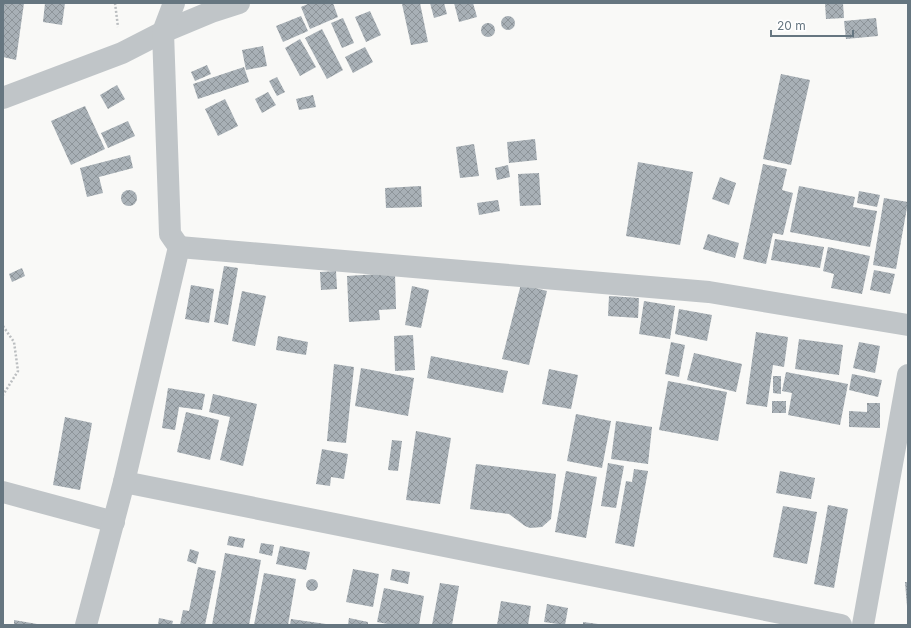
<svg xmlns="http://www.w3.org/2000/svg" width="911" height="628" font-family="Inter,sans-serif">
  <style>
    .building { fill: url(#building-cross-hatch) }
    .lines { fill: none; stroke-linecap: round; stroke-linejoin: round }
    .path { stroke: #bbbec0; stroke-width: 2.5; stroke-dasharray: 2 2; stroke-linecap: butt }
    .minor { stroke: #c0c5c8; stroke-width: 22 }
  </style>
  <defs>
    <pattern id="building-cross-hatch" width="8" height="8" patternUnits="userSpaceOnUse"><rect width="8" height="8" fill="#a8b0b6"/><path d="M0 0l8 8M0 8l8-8" fill="none" stroke="#8d9499"/></pattern>
  </defs>
  <rect width="100%" height="100%" fill="#f9f9f7"/>
  <g class="building">
    <polygon points="3,3 24,3 16,60 3,57"/>
    <polygon points="45,3 65,3 62,25 43,22"/>
    <polygon points="310,3 333,3 338,17 310,29 301,7"/>
    <polygon points="408,3 420,3 428,42 411,45 402,4"/>
    <polygon points="430,3 444,3 447,14 434,18"/>
    <polygon points="454,3 473,3 477,17 459,22"/>
    <polygon points="825,3 843,3 844,18 826,19"/>
    <polygon points="370,11 381,35 366,42 355,17"/>
    <polygon points="301,16 308,31 283,42 276,26"/>
    <circle cx="508" cy="23" r="7"/>
    <polygon points="343,18 354,43 342,48 331,23"/>
    <polygon points="876,18 878,36 846,39 844,21"/>
    <circle cx="488" cy="30" r="7"/>
    <polygon points="322,29 343,70 327,79 305,38"/>
    <polygon points="300,39 316,67 300,76 285,48"/>
    <polygon points="263,46 267,66 246,70 242,50"/>
    <polygon points="365,47 373,62 353,73 345,57"/>
    <polygon points="207,65 211,74 195,81 191,72"/>
    <polygon points="244,67 249,82 198,99 193,84"/>
    <polygon points="781,74 810,80 791,165 763,159"/>
    <polygon points="277,77 285,92 277,96 269,81"/>
    <polygon points="117,85 125,99 108,109 100,95"/>
    <polygon points="268,92 276,105 262,113 255,99"/>
    <polygon points="313,95 316,107 299,110 296,99"/>
    <polygon points="225,99 238,126 218,136 205,109"/>
    <polygon points="85,106 105,149 71,165 51,121"/>
    <polygon points="128,121 135,136 108,148 101,133"/>
    <polygon points="535,139 537,160 509,163 507,142"/>
    <polygon points="474,144 479,176 460,178 456,147"/>
    <polygon points="130,155 133,168 99,177 103,193 87,197 80,168"/>
    <polygon points="638,162 693,172 680,245 626,236"/>
    <polygon points="763,164 787,169 782,190 793,193 783,235 773,233 766,264 743,259"/>
    <polygon points="508,165 510,177 497,180 495,168"/>
    <polygon points="539,173 541,205 520,206 518,174"/>
    <polygon points="720,177 736,183 729,205 712,199"/>
    <polygon points="421,186 422,207 386,208 385,188"/>
    <polygon points="799,186 855,197 853,207 877,211 870,247 790,232"/>
    <circle cx="129" cy="198" r="8"/>
    <polygon points="859,191 880,195 877,207 857,203"/>
    <polygon points="884,198 908,202 896,269 873,265"/>
    <polygon points="498,200 500,211 479,215 477,203"/>
    <polygon points="708,234 739,243 735,258 703,249"/>
    <polygon points="775,239 824,247 820,268 771,260"/>
    <polygon points="828,247 870,256 862,294 831,288 834,274 823,271"/>
    <polygon points="224,266 238,268 228,325 214,322"/>
    <polygon points="22,268 25,276 12,282 9,274"/>
    <polygon points="874,270 895,274 890,294 870,290"/>
    <polygon points="336,271 337,289 321,290 320,272"/>
    <polygon points="395,273 396,309 379,310 380,320 349,322 347,276"/>
    <polygon points="521,284 547,291 529,365 502,359"/>
    <polygon points="191,285 214,289 209,323 185,319"/>
    <polygon points="412,286 429,290 421,328 405,325"/>
    <polygon points="242,291 266,296 255,346 232,341"/>
    <polygon points="609,296 639,298 638,318 608,316"/>
    <polygon points="644,301 675,306 670,339 639,334"/>
    <polygon points="679,309 712,315 707,341 675,334"/>
    <polygon points="756,332 788,337 784,367 773,365 767,407 746,404"/>
    <polygon points="413,335 415,370 395,371 394,336"/>
    <polygon points="278,336 308,342 306,355 276,350"/>
    <polygon points="799,339 843,345 839,375 795,369"/>
    <polygon points="671,342 685,345 679,377 665,374"/>
    <polygon points="859,342 880,346 875,373 853,368"/>
    <polygon points="694,353 742,364 736,392 687,380"/>
    <polygon points="431,356 508,371 503,393 427,378"/>
    <polygon points="334,364 354,367 346,443 327,441"/>
    <polygon points="361,368 414,378 408,416 355,406"/>
    <polygon points="549,369 578,375 571,409 542,404"/>
    <polygon points="786,372 848,384 840,425 788,415 792,393 782,391"/>
    <polygon points="852,374 882,380 878,397 849,390"/>
    <polygon points="773,376 781,376 781,394 773,393"/>
    <polygon points="668,381 727,392 718,441 659,430"/>
    <polygon points="168,388 205,394 202,410 179,407 175,430 162,428"/>
    <polygon points="213,394 257,404 243,466 220,460 230,417 209,412"/>
    <rect x="772" y="401" width="14" height="12"/>
    <polygon points="867,403 880,403 880,428 849,427 849,411 867,412"/>
    <polygon points="186,412 219,420 210,460 177,452"/>
    <polygon points="576,414 611,421 602,468 567,461"/>
    <polygon points="65,417 92,423 80,490 53,485"/>
    <polygon points="616,421 652,427 648,464 611,459"/>
    <polygon points="416,431 451,438 440,504 406,500"/>
    <polygon points="392,440 402,441 398,471 388,470"/>
    <polygon points="322,449 348,454 344,479 331,477 330,486 316,484"/>
    <polygon points="608,463 624,466 616,508 601,506"/>
    <polygon points="476,464 556,474 551,519 542,527 530,528 525,526 509,514 470,509"/>
    <polygon points="634,469 648,471 634,547 615,543 626,481 632,482"/>
    <polygon points="566,471 597,477 586,538 555,532"/>
    <polygon points="780,471 815,478 811,499 776,493"/>
    <polygon points="828,505 848,509 834,588 814,584"/>
    <polygon points="783,506 817,512 807,564 773,557"/>
    <polygon points="229,536 245,539 243,548 227,545"/>
    <polygon points="261,543 274,545 272,556 259,553"/>
    <polygon points="280,546 310,552 306,570 276,564"/>
    <polygon points="190,549 199,552 196,564 187,561"/>
    <polygon points="225,553 261,560 249,625 212,625"/>
    <polygon points="198,567 216,571 205,625 180,625 183,610 189,611"/>
    <polygon points="353,569 379,574 373,607 346,602"/>
    <polygon points="392,569 410,572 408,584 390,580"/>
    <polygon points="264,573 296,579 288,625 254,625"/>
    <circle cx="312" cy="585" r="6"/>
    <polygon points="905,582 908,582 908,606 907,606"/>
    <polygon points="440,583 459,586 452,625 432,625"/>
    <polygon points="384,588 424,596 419,625 393,625 377,622"/>
    <polygon points="501,601 531,606 528,625 497,625"/>
    <polygon points="547,604 568,608 565,625 544,622"/>
    <polygon points="159,618 173,621 172,625 158,625"/>
    <polygon points="349,618 368,622 368,625 348,625"/>
    <polygon points="291,619 326,624 326,625 290,625"/>
    <polygon points="14,620 37,624 37,625 14,625"/>
    <polygon points="583,622 598,624 598,625 583,625"/>
  </g>
  <g class="lines">
    <g class="path">
      <polyline points="115,3 118,27"/>
      <polyline points="3,326 14,342 18,371 3,395"/>
    </g>
    <g class="minor">
      <polyline points="3,98 122,53 163,32 211,12 239,3"/>
      <polyline points="179,247 709,292 908,325"/>
      <polyline points="124,482 841,625"/>
      <polyline points="3,492 114,522"/>
      <polyline points="86,625 124,482 179,247 170,234 163,32 174,3"/>
      <polyline points="863,625 908,375"/>
    </g>
  </g>
  <rect width="911" height="628" fill="none" stroke="#667680" stroke-width="8"/>
  <path d="M771 30v6h82v-6" fill="none" stroke="#667680" stroke-width="2"/>
  <text x="777" y="30" font-size="12" fill="#667680" stroke="#ffffff" stroke-width="3" paint-order="stroke">20 m</text>
</svg>
